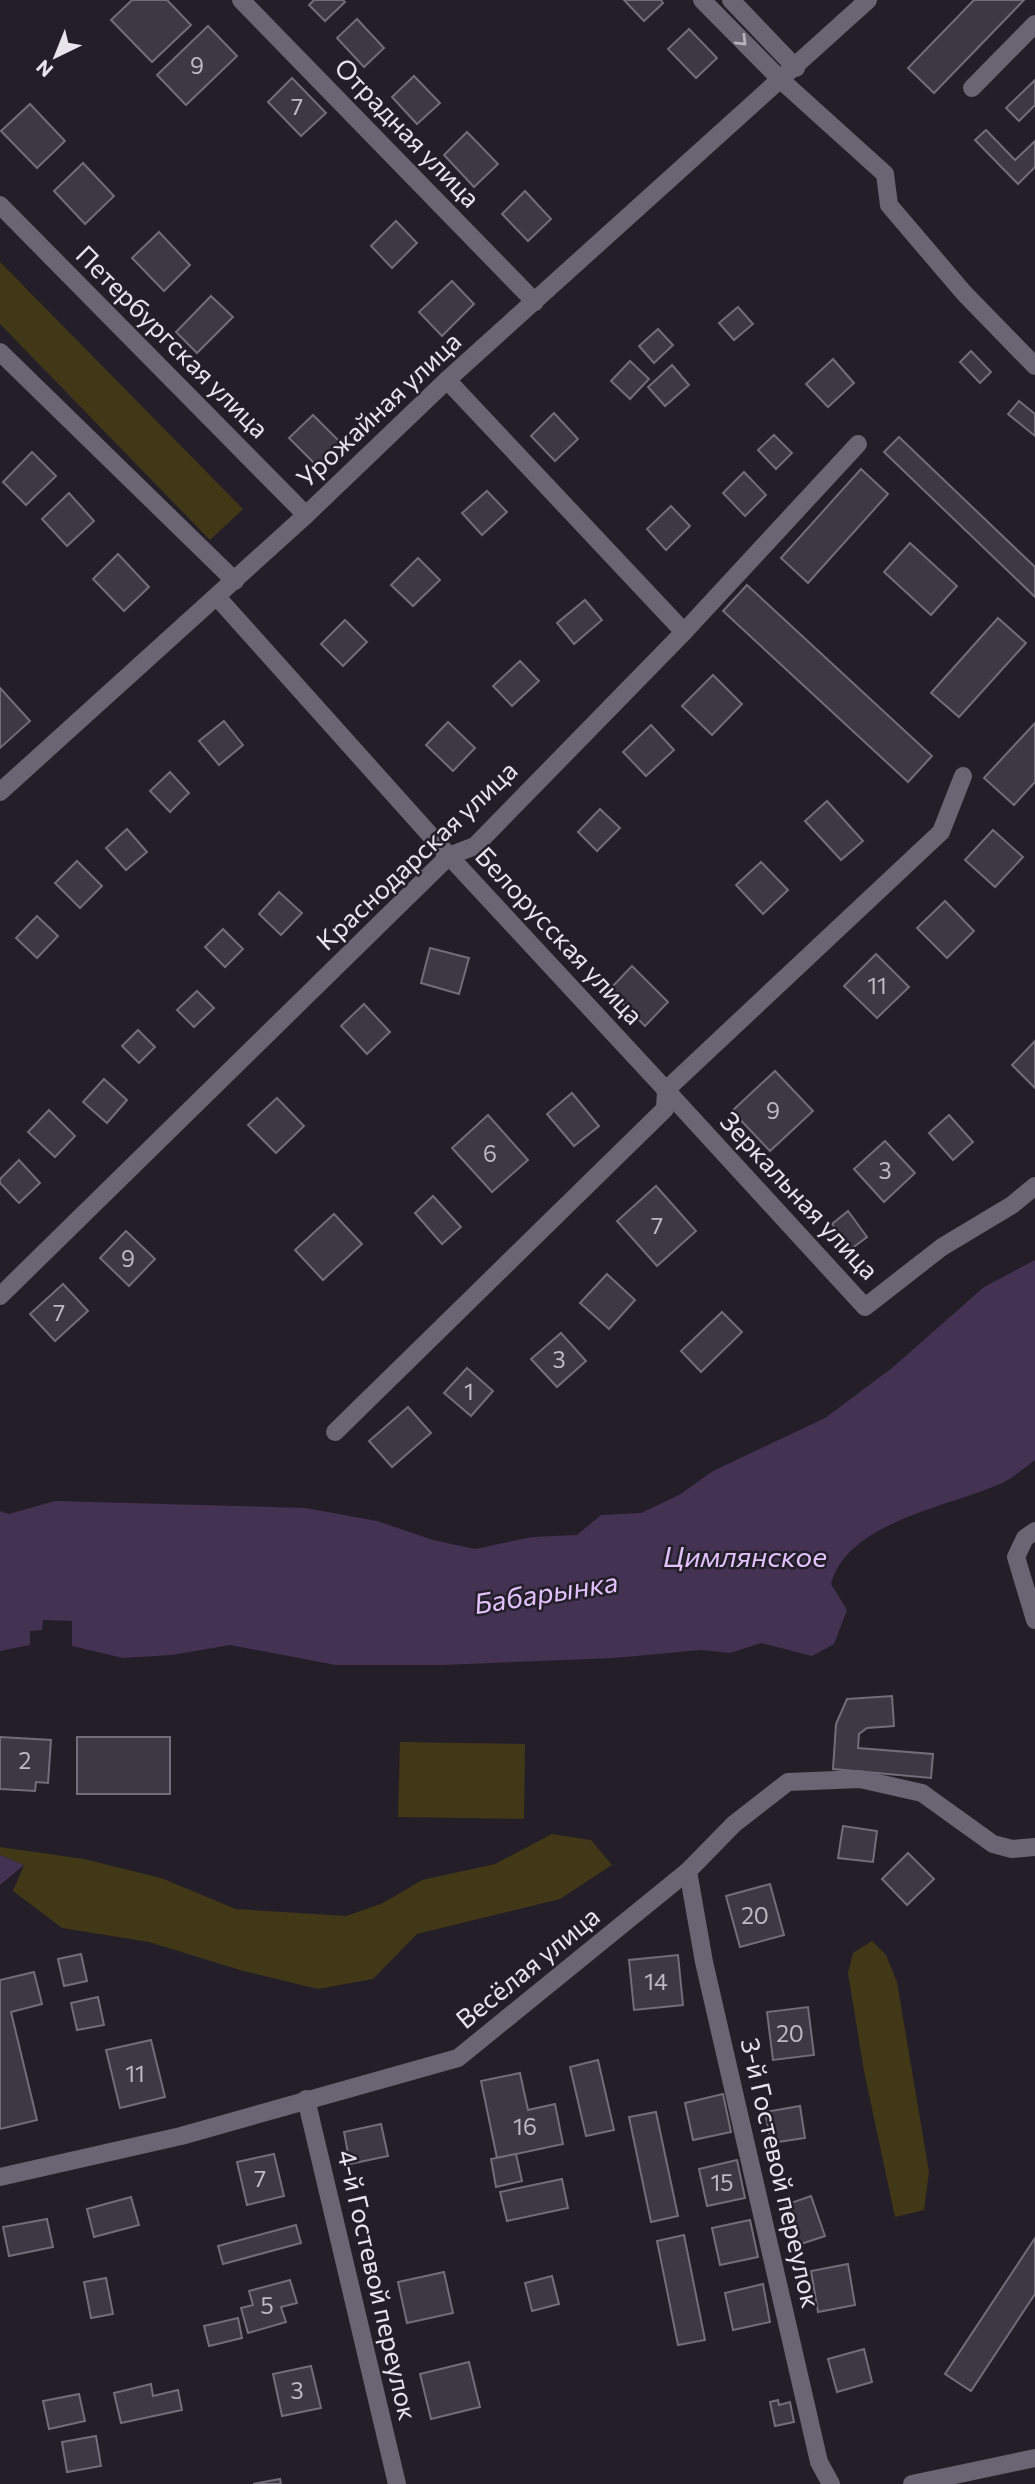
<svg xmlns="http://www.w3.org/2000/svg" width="1035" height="2484" font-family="Commissioner,sans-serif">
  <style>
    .green { fill: #403817 }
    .water { fill: #433252 }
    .building { fill: #3e3844; stroke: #736c79; stroke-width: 2 }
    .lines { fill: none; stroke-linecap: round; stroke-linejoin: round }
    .minor { stroke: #6b6472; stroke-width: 18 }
    .oneway { stroke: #b6b1bb }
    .labels { text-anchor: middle; stroke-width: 5; stroke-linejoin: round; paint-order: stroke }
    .number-label { font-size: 23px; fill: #beb9c2 }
    .street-label { font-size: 26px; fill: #e8e4ec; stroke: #241e29 }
    .water-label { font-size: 28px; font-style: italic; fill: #e1c2fe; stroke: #241e29 }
  </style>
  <rect width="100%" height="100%" fill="#241e29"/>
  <g class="green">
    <polygon points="0,262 243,509 210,540 0,324"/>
    <polygon points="400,1742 525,1744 524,1819 398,1817"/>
    <polygon points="552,1834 591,1840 612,1865 560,1899 417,1934 373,1979 318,1989 240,1970 149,1942 62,1928 13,1891 24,1865 0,1855 0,1847 84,1859 161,1878 236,1909 346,1916 383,1903 422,1880 495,1864"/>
    <polygon points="872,1941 886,1955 897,1982 929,2172 924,2210 895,2217 864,2071 848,1973 853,1953"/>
  </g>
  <g class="water">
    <path d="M1035,1260v200c-11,8 -23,19 -35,24 -52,23 -153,38 -169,100l16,26 -13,34 -22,12 -51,-13 -31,10 -29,-3 -87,8 -172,7h-106l-106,-20 -58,10 -49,3 -51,-12v-25l-29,-1 -1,10 -12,1v14l-30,6v-140l9,3 46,-13 251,7 71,13 56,19 42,9 57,-12 45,-2 24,-20 40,-2 38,-18 34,-24 112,-53 67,-50 92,-81z"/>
    <polygon points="0,1855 24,1865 0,1885"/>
  </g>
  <g class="building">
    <polygon points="132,0 167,0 191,25 152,62 111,20"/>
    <polygon points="314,0 343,0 345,2 325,21 309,5"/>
    <polygon points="624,0 661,0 663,3 644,21"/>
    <polygon points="974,0 1024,0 934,93 908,68"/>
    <polygon points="357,19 384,48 364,67 337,38"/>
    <polygon points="208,26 237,56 186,105 157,75"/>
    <polygon points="689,29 717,58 696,78 668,49"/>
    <polygon points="414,76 440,103 417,124 392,97"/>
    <polygon points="292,78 326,113 301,136 268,102"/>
    <polygon points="1035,80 1035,105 1019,121 1006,108"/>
    <polygon points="30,104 65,141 37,168 1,131"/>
    <polygon points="986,130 1015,160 1035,141 1035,167 1018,184 975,140"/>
    <polygon points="467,132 498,164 474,187 444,155"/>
    <polygon points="83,163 114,196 85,224 54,191"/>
    <polygon points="525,191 551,219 528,241 502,214"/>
    <polygon points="396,221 417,243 392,268 371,246"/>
    <polygon points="159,232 190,265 164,291 132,258"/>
    <polygon points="452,281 474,304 442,336 419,312"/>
    <polygon points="211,296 233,317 197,353 176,332"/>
    <polygon points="738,307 753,324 734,340 719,323"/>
    <polygon points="658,329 673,345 654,363 639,346"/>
    <polygon points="971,351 991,372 980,383 960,362"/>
    <polygon points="833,359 854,383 828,407 806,384"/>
    <polygon points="630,361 649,379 630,399 611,381"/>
    <polygon points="672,365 689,385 665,406 648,387"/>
    <polygon points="1019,401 1035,414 1035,436 1008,414"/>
    <polygon points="554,413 578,439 555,461 531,436"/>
    <polygon points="313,415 340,442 317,466 289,438"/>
    <polygon points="774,435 792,453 776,469 758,450"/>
    <polygon points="899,437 1035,567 1035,597 884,452"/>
    <polygon points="32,452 56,476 26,505 3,482"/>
    <polygon points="861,469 888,494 808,583 781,558"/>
    <polygon points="744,472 766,495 745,516 723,493"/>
    <polygon points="487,491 507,512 482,535 462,513"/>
    <polygon points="69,493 94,521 67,546 42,519"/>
    <polygon points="671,506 690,526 666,550 647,529"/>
    <polygon points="910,543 957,586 931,615 884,572"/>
    <polygon points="118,554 149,587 124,611 93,579"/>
    <polygon points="418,558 440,580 413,606 391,585"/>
    <polygon points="747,585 932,756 908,782 723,611"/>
    <polygon points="585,600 602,620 574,644 557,623"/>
    <polygon points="998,618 1026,643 959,717 931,693"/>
    <polygon points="345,620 367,642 343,666 321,644"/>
    <polygon points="520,661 539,681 512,706 493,686"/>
    <polygon points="713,675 742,704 712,735 682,706"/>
    <polygon points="0,688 30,721 0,748"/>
    <polygon points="224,721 243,745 219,765 199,741"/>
    <polygon points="448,722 475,748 453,771 426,745"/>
    <polygon points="1035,723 1035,782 1014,805 984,778"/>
    <polygon points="651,725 674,750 646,776 623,752"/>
    <polygon points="170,772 189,793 170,812 150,791"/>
    <polygon points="827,801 863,841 841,860 805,821"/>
    <polygon points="600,809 620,828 597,851 578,832"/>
    <polygon points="127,829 147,852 126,870 106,848"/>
    <polygon points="993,830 1023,857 995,887 965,860"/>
    <polygon points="77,861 102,886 80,908 55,883"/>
    <polygon points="761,862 788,890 763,914 736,885"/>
    <polygon points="279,892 302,913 281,935 259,914"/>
    <polygon points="945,901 974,931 947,958 917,928"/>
    <polygon points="37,916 58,936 37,958 16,938"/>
    <polygon points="223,929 243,949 225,967 205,947"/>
    <polygon points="430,948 469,958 459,994 421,983"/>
    <polygon points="876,954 909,987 877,1018 844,986"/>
    <polygon points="632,966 668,1002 645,1026 609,990"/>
    <polygon points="197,991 214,1008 194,1027 177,1010"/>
    <polygon points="364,1004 390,1032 367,1054 341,1026"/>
    <polygon points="138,1030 155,1047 139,1063 122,1046"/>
    <polygon points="1035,1041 1035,1088 1012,1065"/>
    <polygon points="775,1071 813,1111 770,1151 732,1111"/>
    <polygon points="104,1079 127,1100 107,1123 83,1102"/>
    <polygon points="572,1093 599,1126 574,1146 547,1114"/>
    <polygon points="277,1098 304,1126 276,1153 248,1125"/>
    <polygon points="49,1110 75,1136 55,1157 28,1132"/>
    <polygon points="488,1115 528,1160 492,1192 452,1148"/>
    <polygon points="949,1115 973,1142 953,1160 929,1133"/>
    <polygon points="885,1141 915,1173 884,1202 854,1169"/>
    <polygon points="19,1160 40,1183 19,1203 0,1183 0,1179"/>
    <polygon points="656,1186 696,1231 657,1266 617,1221"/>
    <polygon points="433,1196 461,1227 442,1244 415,1213"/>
    <polygon points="848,1211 867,1237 851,1249 832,1224"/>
    <polygon points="334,1214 362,1244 323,1280 295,1250"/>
    <polygon points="126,1231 155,1259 129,1286 100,1258"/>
    <polygon points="607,1274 635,1300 609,1329 580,1303"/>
    <polygon points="63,1284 88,1311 55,1341 30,1314"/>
    <polygon points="722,1312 742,1332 701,1372 681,1351"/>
    <polygon points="561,1333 586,1361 557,1387 531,1359"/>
    <polygon points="467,1368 493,1391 471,1416 444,1393"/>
    <polygon points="408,1407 431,1433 392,1467 369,1441"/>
    <polygon points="892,1696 894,1726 867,1728 859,1734 858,1748 933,1754 931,1778 833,1769 836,1724 847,1699"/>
    <polygon points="0,1737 51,1740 48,1783 36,1782 35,1791 0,1789"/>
    <rect x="77" y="1737" width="93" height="57"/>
    <polygon points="843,1826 877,1831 873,1862 838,1858"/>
    <polygon points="908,1853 934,1879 907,1905 882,1879"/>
    <polygon points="770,1884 784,1935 740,1947 726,1896"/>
    <polygon points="81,1954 87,1981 64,1986 58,1959"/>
    <polygon points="678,1955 683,2005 634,2010 629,1960"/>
    <polygon points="34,1972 42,2004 11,2012 37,2120 0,2129 0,1980"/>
    <polygon points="98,1997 104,2025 77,2030 71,2003"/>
    <polygon points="808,2007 814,2055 773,2060 767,2012"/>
    <polygon points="151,2040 165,2097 120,2108 106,2050"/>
    <polygon points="598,2060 614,2130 586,2136 570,2067"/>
    <polygon points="520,2073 528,2110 555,2104 563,2144 497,2158 481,2081"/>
    <polygon points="723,2094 731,2132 693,2140 685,2103"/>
    <polygon points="800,2106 805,2138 771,2143 765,2112"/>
    <polygon points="656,2112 678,2216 651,2222 629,2117"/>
    <polygon points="381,2124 388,2156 350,2164 344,2132"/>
    <polygon points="274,2154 284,2196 247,2205 237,2162"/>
    <polygon points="516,2154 522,2181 496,2187 491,2159"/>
    <polygon points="737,2160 745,2198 707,2206 699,2169"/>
    <polygon points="562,2179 568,2208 507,2221 500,2192"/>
    <polygon points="811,2196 825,2236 798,2245 785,2205"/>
    <polygon points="131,2197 139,2225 94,2237 87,2209"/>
    <polygon points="47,2219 53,2247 9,2256 3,2227"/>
    <polygon points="750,2220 758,2257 720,2265 712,2228"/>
    <polygon points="296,2225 301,2243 223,2264 218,2246"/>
    <polygon points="684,2235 705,2340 678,2345 657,2241"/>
    <polygon points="1035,2238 1035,2294 971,2391 945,2374"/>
    <polygon points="848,2264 855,2305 818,2312 811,2271"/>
    <polygon points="444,2272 453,2313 407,2323 398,2282"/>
    <polygon points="552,2276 559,2304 532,2311 525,2283"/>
    <polygon points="106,2278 113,2314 91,2318 84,2282"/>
    <polygon points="290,2280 297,2303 281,2307 286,2322 248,2333 241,2308 253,2305 249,2291"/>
    <polygon points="763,2284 770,2322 733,2330 725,2293"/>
    <polygon points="238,2318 242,2338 209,2346 204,2326"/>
    <polygon points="864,2349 872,2382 837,2392 828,2359"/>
    <polygon points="469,2362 480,2407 431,2419 420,2374"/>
    <polygon points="311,2366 321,2408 282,2416 273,2374"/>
    <polygon points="151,2384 153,2396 178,2390 182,2410 121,2423 114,2393"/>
    <polygon points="79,2394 85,2421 49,2429 43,2401"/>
    <polygon points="778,2400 779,2405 790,2402 794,2422 775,2426 770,2402"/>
    <polygon points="96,2436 101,2466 67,2472 62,2442"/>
    <polygon points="280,2479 281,2484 253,2484"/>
  </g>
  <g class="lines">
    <g class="minor">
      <polyline points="241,0 535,302"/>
      <polyline points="702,0 782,81 885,174 889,205 964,293 1035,366"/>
      <polyline points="731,0 796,68"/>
      <polyline points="972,88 1035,24"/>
      <polyline points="0,205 306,515"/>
      <polyline points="0,352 235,581"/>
      <polyline points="447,380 684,632"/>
      <polyline points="217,597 449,856 666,1090 941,832 963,776"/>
      <polyline points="0,792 306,515 447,380 868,0"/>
      <polyline points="666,1090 865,1307 942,1247 1012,1205 1035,1186"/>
      <polyline points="0,1296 449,856 475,846 684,632 858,444"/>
      <polyline points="335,1432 665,1109 666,1090"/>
      <polyline points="1035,1531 1025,1538 1016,1557 1035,1620"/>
      <polyline points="688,1871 704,1962 819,2462 831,2484"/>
      <polyline points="306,2099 397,2484"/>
      <polyline points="0,2177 181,2136 458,2058 688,1871 734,1824 788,1782 860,1779 922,1793 993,1844 1012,1849 1035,1847"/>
      <polyline points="912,2484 1035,2458"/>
    </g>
  </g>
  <defs><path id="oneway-chevron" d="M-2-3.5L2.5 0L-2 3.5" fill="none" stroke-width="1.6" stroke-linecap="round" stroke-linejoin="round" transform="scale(1.75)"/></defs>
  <use class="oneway" href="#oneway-chevron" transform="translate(742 41) rotate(45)"/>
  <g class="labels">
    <g class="number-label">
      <text x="197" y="74">9</text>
      <text x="297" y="115">7</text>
      <text x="877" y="994">11</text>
      <text x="773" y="1119">9</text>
      <text x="490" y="1162">6</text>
      <text x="885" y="1179">3</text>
      <text x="657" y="1234">7</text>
      <text x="128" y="1267">9</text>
      <text x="59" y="1321">7</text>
      <text x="559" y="1368">3</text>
      <text x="469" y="1400">1</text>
      <text x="25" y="1769">2</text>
      <text x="755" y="1924">20</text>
      <text x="656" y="1990">14</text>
      <text x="790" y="2042">20</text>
      <text x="135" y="2082">11</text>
      <text x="525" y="2135">16</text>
      <text x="260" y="2187">7</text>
      <text x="722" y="2191">15</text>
      <text x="267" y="2314">5</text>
      <text x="297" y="2399">3</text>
    </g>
    <g class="street-label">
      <text transform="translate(407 133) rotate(46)" y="9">Отрадная улица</text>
      <text transform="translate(172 342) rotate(45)" y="9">Петербургская улица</text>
      <text transform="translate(379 410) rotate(-43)" y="9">Урожайная улица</text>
      <text transform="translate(417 856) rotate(-43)" y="9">Краснодарская улица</text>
      <text transform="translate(559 936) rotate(47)" y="9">Белорусская улица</text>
      <text transform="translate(799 1196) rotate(47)" y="9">Зеркальная улица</text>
      <text transform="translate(528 1968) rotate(-39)" y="9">Весёлая улица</text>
      <text transform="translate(780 2173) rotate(77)" y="9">3-й Гостевой переулок</text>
      <text transform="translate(377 2285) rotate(77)" y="9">4-й Гостевой переулок</text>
    </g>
    <g class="water-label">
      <text x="745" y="1567">Цимлянское</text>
      <text transform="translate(546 1593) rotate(-9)" y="10">Бабарынка</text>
    </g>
  </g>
  <g transform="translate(56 56) rotate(223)" stroke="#241e29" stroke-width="5" paint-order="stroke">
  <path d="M0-5L12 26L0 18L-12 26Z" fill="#e8e4ec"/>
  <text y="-10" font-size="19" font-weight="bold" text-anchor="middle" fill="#e8e4ec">N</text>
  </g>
</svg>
